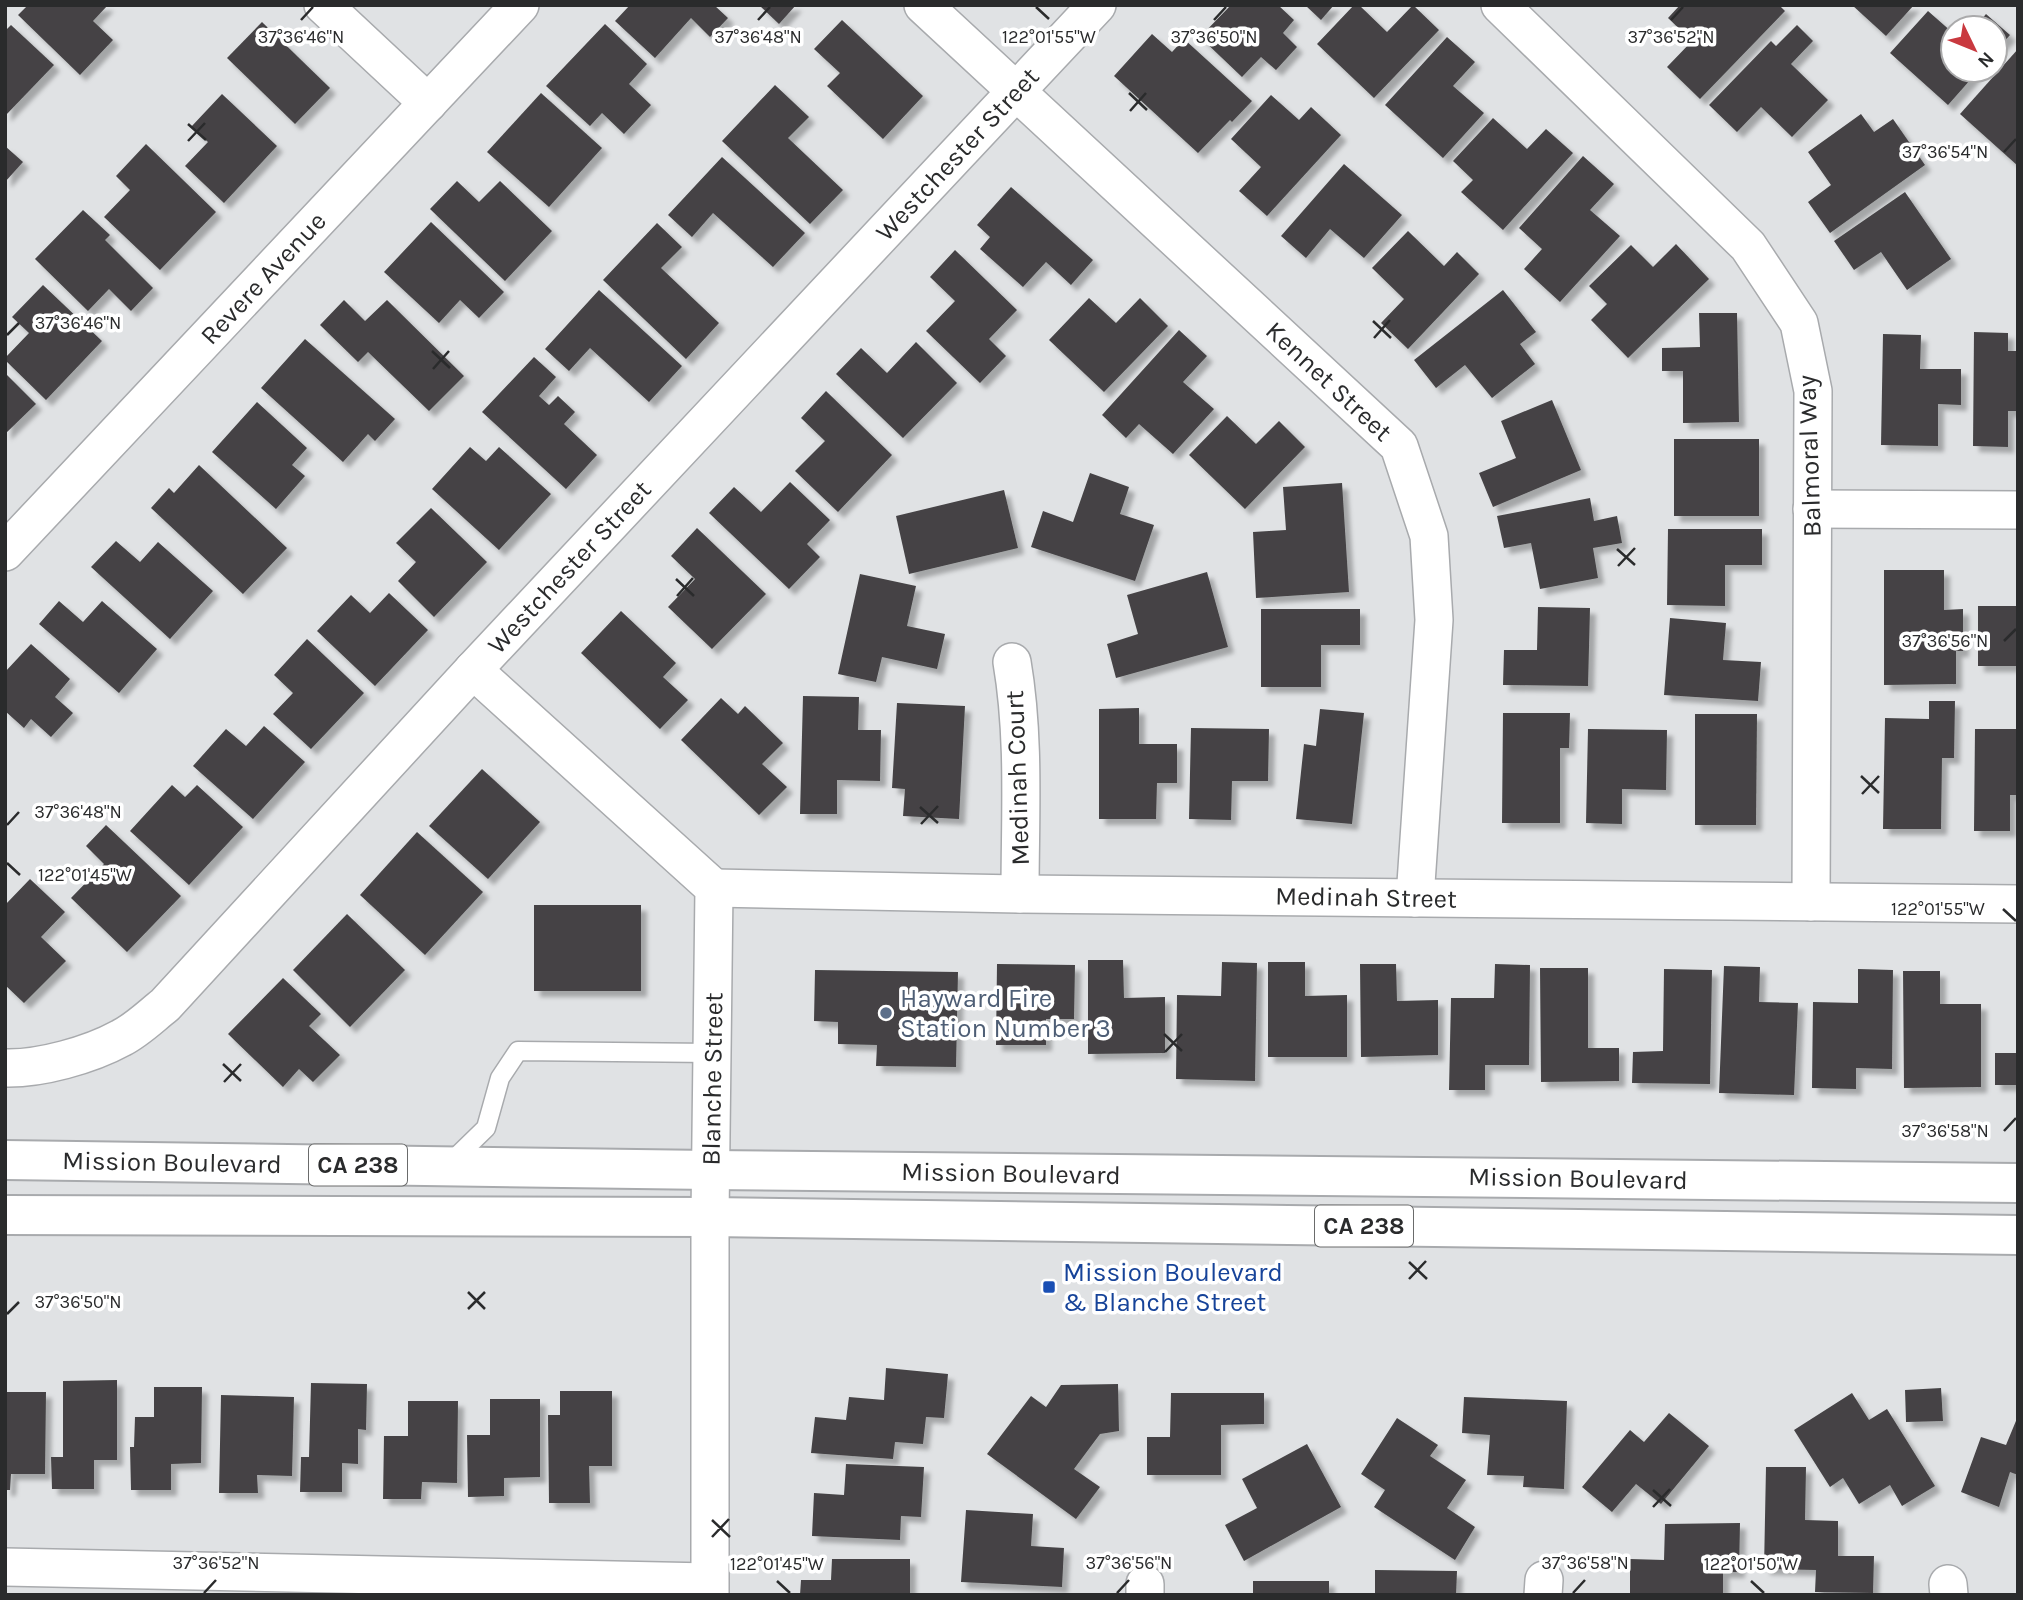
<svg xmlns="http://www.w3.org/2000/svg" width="2023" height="1600" font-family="Karla,sans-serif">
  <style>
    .building { fill: #454345; filter: url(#shadow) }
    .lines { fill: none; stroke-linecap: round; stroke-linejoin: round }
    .service-casing { stroke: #a8aaad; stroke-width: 21 }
    .minor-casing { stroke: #a8aaad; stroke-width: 40 }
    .primary-casing { stroke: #a8aaad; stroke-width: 42 }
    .service { stroke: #fff; stroke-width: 18 }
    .minor { stroke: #fff; stroke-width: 37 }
    .primary { stroke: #fff; stroke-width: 38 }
    .ticks { fill: none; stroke: #2a2b2c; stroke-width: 2.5 }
    .service-dot { fill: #5c6f8a; stroke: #fff; stroke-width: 2.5 }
    .transit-dot { fill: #1a4fb4; stroke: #fff; stroke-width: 2.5 }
    .labels { text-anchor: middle; stroke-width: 7; stroke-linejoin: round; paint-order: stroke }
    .shield { fill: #fff; stroke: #6a6b6b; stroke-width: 2 }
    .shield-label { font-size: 24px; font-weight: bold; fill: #2a2b2c }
    .street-label { font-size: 26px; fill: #2a2b2c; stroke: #fff }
    .service-label { font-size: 26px; fill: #4e5e75; stroke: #fff; text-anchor: start }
    .transit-label { font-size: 26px; fill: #164399; stroke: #fff; text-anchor: start }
    .ticks-label { font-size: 18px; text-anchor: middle; fill: #2a2b2c; stroke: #fff; stroke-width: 7; stroke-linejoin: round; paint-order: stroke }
  </style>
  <defs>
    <filter id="shadow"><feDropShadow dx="6" dy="6" stdDeviation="2" flood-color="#0004"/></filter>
  </defs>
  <rect width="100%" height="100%" fill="#e0e2e4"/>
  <g class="building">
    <polygon points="28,5 108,5 93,21 113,40 80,75 18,15"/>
    <polygon points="630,5 714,5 728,18 710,37 691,18 655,58 615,21"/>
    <polygon points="759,5 796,5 779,24"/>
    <polygon points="1228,5 1278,5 1294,20 1283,33 1297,47 1276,70 1261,57 1242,77 1200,37 1229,7"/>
    <polygon points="1305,5 1334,5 1321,20"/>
    <polygon points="1354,5 1359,5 1387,32 1413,5 1439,30 1374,98 1317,44"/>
    <polygon points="1680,5 1779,5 1785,11 1700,99 1667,67 1692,41 1668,18"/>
    <polygon points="1852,5 1914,5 1886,36"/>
    <polygon points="1928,11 1953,33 1953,70 1979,70 1948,105 1890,53"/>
    <polygon points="1986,14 2010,35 1995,52 1995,28 1974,28"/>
    <polygon points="842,20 923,96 883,139 827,86 840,73 814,49"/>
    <polygon points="262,22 330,88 295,124 227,58"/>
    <polygon points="605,24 647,64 629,84 651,105 624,134 602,113 590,126 546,86"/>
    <polygon points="11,25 54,65 5,116 5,31"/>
    <polygon points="1797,25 1813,41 1791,64 1828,100 1792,137 1761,107 1737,132 1709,105 1771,41 1776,46"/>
    <polygon points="1152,34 1172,52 1184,39 1252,101 1232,122 1230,120 1198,153 1114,76"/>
    <polygon points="1447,37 1475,62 1453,86 1484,113 1443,158 1385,105"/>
    <polygon points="2018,49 2018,166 1960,114"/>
    <polygon points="775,85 809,117 788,138 843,190 810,224 722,141"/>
    <polygon points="541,93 602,148 549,207 487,152"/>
    <polygon points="222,94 277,146 224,203 185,166 208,142 191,127"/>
    <polygon points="1271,95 1299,120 1311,107 1341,135 1267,216 1239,191 1261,167 1231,139"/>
    <polygon points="1861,114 1874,132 1893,119 1925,165 1830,233 1808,202 1831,185 1808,152"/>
    <polygon points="1493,118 1527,149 1546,129 1573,153 1503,230 1461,192 1473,180 1453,161"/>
    <polygon points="146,144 216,212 160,270 104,217 130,190 116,176"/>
    <polygon points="5,146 23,162 5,182"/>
    <polygon points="1583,156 1614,184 1590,210 1620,236 1560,302 1524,269 1542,249 1519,228"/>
    <polygon points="722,157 805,233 773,267 713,213 692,237 668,215"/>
    <polygon points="1344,164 1402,215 1364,258 1330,229 1306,258 1281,236"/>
    <polygon points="457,181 479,202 500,181 552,231 505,281 430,209"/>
    <polygon points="1011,187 1093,260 1071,285 1046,262 1023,287 980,249 990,237 977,225"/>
    <polygon points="1905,192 1951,259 1907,290 1881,252 1854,270 1834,241"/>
    <polygon points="83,210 110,235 105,240 153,288 131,311 109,289 88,311 35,259"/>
    <polygon points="431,222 504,292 479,318 460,300 439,323 384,272"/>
    <polygon points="657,223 682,247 661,268 719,323 686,359 603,280"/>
    <polygon points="1408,231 1444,266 1457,252 1479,274 1408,349 1381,323 1404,299 1372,268"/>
    <polygon points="1676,244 1709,279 1628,358 1591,320 1607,304 1589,286 1631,245 1653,267"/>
    <polygon points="955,250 1017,310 989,339 1006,356 980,383 926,331 955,301 930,277"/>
    <polygon points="43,285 102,341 46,400 5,360 5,358 29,333 12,317"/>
    <polygon points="599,290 682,366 649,402 590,348 569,371 545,349"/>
    <polygon points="1503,290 1536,332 1520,344 1535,364 1492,398 1465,365 1436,388 1414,360"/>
    <polygon points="1089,298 1116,323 1140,298 1168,326 1104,392 1049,340"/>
    <polygon points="344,300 365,321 387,300 464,376 429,411 368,352 358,362 320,325"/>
    <polygon points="1699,313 1737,313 1739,422 1683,423 1683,371 1662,371 1662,348 1700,347"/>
    <polygon points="1179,330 1207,356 1183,382 1214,409 1173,454 1139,424 1126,438 1102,415"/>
    <polygon points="1974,332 2008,333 2008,351 2018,351 2018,411 2008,411 2008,447 1973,446"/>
    <polygon points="1883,334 1921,335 1920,369 1961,369 1961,405 1938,404 1938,446 1881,445"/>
    <polygon points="305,339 395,419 375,441 368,434 343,462 261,388"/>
    <polygon points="916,342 957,383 903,438 836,374 861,348 887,373"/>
    <polygon points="534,357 556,377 539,396 549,405 558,396 575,412 564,424 597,455 566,489 482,412"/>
    <polygon points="5,373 36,404 5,434"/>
    <polygon points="826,391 892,455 838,512 795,471 825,441 801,418"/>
    <polygon points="1552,400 1581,470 1493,507 1479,473 1516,458 1501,421"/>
    <polygon points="257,402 307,448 292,465 305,476 276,509 212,452"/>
    <polygon points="1227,416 1256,444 1279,421 1305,447 1245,509 1189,455"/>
    <rect x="1674" y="439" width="85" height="77"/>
    <polygon points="470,447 486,461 499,447 551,494 499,550 432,489"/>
    <polygon points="199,465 287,548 243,594 151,508 169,488 174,493"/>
    <polygon points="1090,473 1129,487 1120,514 1154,525 1135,581 1031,547 1043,511 1073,522"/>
    <polygon points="790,482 830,520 807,544 820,557 789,589 709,513 734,487 761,512"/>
    <polygon points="1342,483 1349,592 1256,598 1253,532 1286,530 1283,487"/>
    <polygon points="1004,490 1018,548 909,574 896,516"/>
    <polygon points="1590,498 1594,521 1617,516 1622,543 1593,548 1598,578 1540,589 1531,543 1504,548 1497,516"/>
    <polygon points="431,508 487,562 434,617 398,581 416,562 396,543"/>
    <polygon points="697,528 766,594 712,649 668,607 695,579 671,556"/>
    <polygon points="1668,529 1762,529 1762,565 1725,565 1725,606 1667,605"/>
    <polygon points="116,541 140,562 158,542 213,591 170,639 91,567"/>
    <polygon points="1884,570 1944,570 1944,610 1963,609 1963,651 1956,651 1956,684 1884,685"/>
    <polygon points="1207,572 1228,647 1116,678 1107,644 1138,634 1127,595"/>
    <polygon points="860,574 916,586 907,626 945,634 937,669 882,657 876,682 838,674"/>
    <polygon points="389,593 428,630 375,686 317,631 351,595 370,613"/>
    <polygon points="59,601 83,622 102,601 157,649 119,693 39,624"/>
    <rect x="1978" y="606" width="40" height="60"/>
    <polygon points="1538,607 1590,608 1588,686 1503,685 1504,650 1537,650"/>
    <polygon points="1261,609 1360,609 1360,645 1321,645 1321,687 1261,687"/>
    <polygon points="621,611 676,663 663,677 688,700 660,729 581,653"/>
    <polygon points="1670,618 1726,623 1723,660 1761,662 1758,701 1664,695"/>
    <polygon points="307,639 364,693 311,749 273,714 293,693 274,675"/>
    <polygon points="31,644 70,679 55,697 73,713 51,737 31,719 24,728 5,711 5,672"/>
    <polygon points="803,696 859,697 858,730 881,730 880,781 837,780 837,814 800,814"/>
    <polygon points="721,698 738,714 745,706 783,743 762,764 787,787 759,815 681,740"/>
    <polygon points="1929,701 1955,701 1954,758 1942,758 1941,829 1883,829 1885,718 1929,719"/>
    <polygon points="897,703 965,706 959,819 903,816 905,789 892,788"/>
    <polygon points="1139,708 1139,744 1177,744 1177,783 1157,783 1156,819 1099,819 1099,709"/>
    <polygon points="1320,709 1364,713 1352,824 1296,819 1304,744 1316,746"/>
    <polygon points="1503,713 1570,713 1569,748 1560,748 1560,823 1502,823"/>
    <polygon points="1695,714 1757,714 1756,825 1695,825"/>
    <polygon points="264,726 305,762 253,819 193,766 226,729 246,746"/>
    <polygon points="1191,728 1269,729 1268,781 1232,781 1231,820 1189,819"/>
    <polygon points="1588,729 1667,730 1666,790 1622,789 1622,824 1586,823"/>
    <polygon points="1975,729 2018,729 2018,795 2010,795 2010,831 1974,831"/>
    <polygon points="482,769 540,822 488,879 429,826"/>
    <polygon points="172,785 185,797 197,785 243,827 189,885 130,831"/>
    <polygon points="106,825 181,896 127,952 71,898 104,864 86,846"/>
    <polygon points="417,832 483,892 425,955 360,895"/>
    <polygon points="30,879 65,912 41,937 66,961 24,1003 5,985 5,905"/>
    <rect x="534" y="905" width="107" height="86"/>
    <polygon points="347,914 405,970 350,1027 293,970"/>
    <polygon points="1088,960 1123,960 1124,998 1165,997 1165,1053 1088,1054"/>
    <polygon points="1222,962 1257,963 1255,1081 1176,1079 1177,995 1221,996"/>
    <polygon points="1268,962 1305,962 1305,996 1347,995 1347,1057 1268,1057"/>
    <polygon points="997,964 1075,965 1074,1019 1046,1019 1046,1045 996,1045"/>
    <polygon points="1360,964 1396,964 1397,1001 1438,1000 1438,1055 1361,1057"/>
    <polygon points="1495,964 1530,965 1529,1065 1485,1065 1485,1090 1449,1090 1451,998 1494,998"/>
    <polygon points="1724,966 1760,967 1759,1002 1798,1003 1794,1095 1719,1093"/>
    <polygon points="1540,968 1588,968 1588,1048 1619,1048 1619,1081 1541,1082"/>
    <polygon points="1664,969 1712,970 1710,1084 1632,1083 1633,1052 1663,1051"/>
    <polygon points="1858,969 1893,970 1892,1069 1856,1068 1856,1089 1812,1088 1813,1002 1858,1003"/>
    <polygon points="815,970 958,972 956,1067 876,1066 877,1045 838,1044 838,1022 814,1021"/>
    <polygon points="1903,971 1940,971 1940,1004 1981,1004 1981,1087 1904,1088"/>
    <polygon points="283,978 321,1014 309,1026 340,1055 313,1082 299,1069 283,1087 228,1034"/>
    <rect x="1995" y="1053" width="23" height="32"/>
    <polygon points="886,1368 948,1374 944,1418 926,1417 923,1444 895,1442 893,1459 811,1453 815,1417 846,1420 849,1397 884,1400"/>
    <polygon points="117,1380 117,1460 94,1460 94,1489 52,1489 51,1457 63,1457 63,1381"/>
    <polygon points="311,1383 367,1384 366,1430 358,1429 358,1464 342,1463 342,1492 300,1492 301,1457 309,1457"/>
    <polygon points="1118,1384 1119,1431 1100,1434 1074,1469 1100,1487 1076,1519 987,1454 1031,1396 1046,1407 1061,1385"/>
    <polygon points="154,1387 202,1387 201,1463 171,1464 171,1490 131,1490 130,1447 134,1447 135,1417 154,1417"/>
    <polygon points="1941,1388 1943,1421 1906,1422 1905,1390"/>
    <polygon points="560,1391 612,1391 612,1466 589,1466 590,1503 549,1503 548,1415 560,1415"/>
    <polygon points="5,1392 46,1392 45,1474 11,1474 10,1490 5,1490"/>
    <polygon points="1171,1393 1264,1393 1264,1424 1221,1425 1221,1475 1147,1475 1147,1437 1170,1437"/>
    <polygon points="1852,1393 1869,1420 1887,1409 1935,1486 1902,1506 1890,1485 1859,1504 1843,1478 1830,1487 1794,1430"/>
    <polygon points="221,1395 294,1397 292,1476 257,1475 258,1493 219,1493"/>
    <polygon points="1464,1397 1567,1401 1564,1489 1523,1487 1524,1476 1487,1475 1490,1435 1462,1433"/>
    <polygon points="490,1399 540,1399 540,1477 504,1478 504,1496 468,1497 467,1435 490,1435"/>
    <polygon points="408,1401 458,1401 457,1483 422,1482 421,1499 383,1499 384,1436 408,1436"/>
    <polygon points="1669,1413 1709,1446 1661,1504 1636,1484 1612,1512 1582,1487 1630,1430 1644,1442"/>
    <polygon points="2018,1416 2018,1475 2010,1472 1999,1507 1961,1492 1981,1437 2006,1445"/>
    <polygon points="1397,1418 1438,1445 1430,1456 1466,1480 1447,1508 1475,1527 1455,1560 1374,1507 1385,1490 1361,1474"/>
    <polygon points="1307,1444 1341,1507 1244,1561 1225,1525 1257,1508 1242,1479"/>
    <polygon points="846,1464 924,1467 921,1517 901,1516 900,1540 812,1536 814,1493 844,1495"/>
    <polygon points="1766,1467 1806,1467 1805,1520 1838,1521 1838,1556 1874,1556 1873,1593 1815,1592 1816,1570 1764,1569"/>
    <polygon points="966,1510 1033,1514 1031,1546 1064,1548 1062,1587 961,1582"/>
    <polygon points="1740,1523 1739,1572 1723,1572 1723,1595 1630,1595 1630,1559 1664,1560 1665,1524"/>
    <polygon points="832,1559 910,1559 910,1595 800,1595 801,1580 831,1580"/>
    <polygon points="1375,1570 1457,1571 1456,1595 1375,1595"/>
    <rect x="1253" y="1581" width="76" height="14"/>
  </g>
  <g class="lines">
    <g class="service-casing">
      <polyline id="service" points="450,1163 486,1128 500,1078 518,1051 712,1053"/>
    </g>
    <g class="minor-casing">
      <g id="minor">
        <polyline points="323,5 428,103"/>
        <polyline points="923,5 1399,446 1429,536 1434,620 1415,898"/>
        <polyline points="1500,5 1748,246 1799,323 1813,391 1811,902"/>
        <polyline points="1812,509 2018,510"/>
        <polyline points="5,552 520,5"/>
        <path d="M1012,662c13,76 8,155 8,232"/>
        <polyline points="473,670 714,888 710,1217 710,1595"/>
        <polyline points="714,888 1020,894 2018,904"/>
        <path d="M5,1068c35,1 85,-13 116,-30 16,-8 30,-22 44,-33l308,-335 624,-665"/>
        <polyline points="5,1567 709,1582"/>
        <polyline points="1948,1584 1949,1595"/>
        <polyline points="1145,1595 1145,1584"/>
        <polyline points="1543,1595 1544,1580"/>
      </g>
    </g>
    <g class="primary-casing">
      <g id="primary">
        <polyline points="5,1160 710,1170 2018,1183"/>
        <polyline points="5,1215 710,1217 2018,1235"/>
      </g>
    </g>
    <use href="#service" class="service"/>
    <use href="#minor" class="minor"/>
    <use href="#primary" class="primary"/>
  </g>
  <path class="ticks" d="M1036,7l13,12M301,20l12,-13M758,20l12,-13M1214,20l12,-13M1671,20l12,-13M1129,93l18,17M1130,111l16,-18M188,124l18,16M188,141l17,-18M2004,152l12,-13M1373,321l18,17M7,335l12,-12M1374,338l16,-18M432,351l18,17M433,369l16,-18M1617,549l18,16M1618,566l17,-18M676,579l18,17M677,596l16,-18M2004,641l12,-12M1861,776l18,17M1862,794l17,-18M920,807l18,16M921,824l17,-18M7,825l12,-13M7,863l13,12M2003,909l13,12M1164,1034l18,17M1165,1052l17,-18M223,1064l18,17M224,1082l17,-18M2004,1131l12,-13M1409,1262l18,17M1409,1279l17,-18M468,1292l17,17M468,1309l17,-17M7,1314l12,-12M1653,1490l18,16M1653,1507l17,-18M712,1520l18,17M712,1537l17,-18M777,1581l13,12M1751,1581l13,12M204,1593l12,-13M1117,1593l12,-13M1573,1593l12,-13"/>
  <circle class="service-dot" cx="886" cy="1013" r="7"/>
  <rect class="transit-dot" x="1042" y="1280" width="14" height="14" rx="3.5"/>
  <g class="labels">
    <g class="shield">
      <rect x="309" y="1144.5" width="98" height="41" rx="5"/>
      <rect x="1315" y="1205.5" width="98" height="41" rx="5"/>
    </g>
    <g class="shield-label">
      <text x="358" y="1173">CA 238</text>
      <text x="1364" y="1234">CA 238</text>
    </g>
    <g class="street-label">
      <text transform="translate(957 154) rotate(-47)" y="9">Westchester Street</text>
      <text transform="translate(263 278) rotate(-47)" y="9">Revere Avenue</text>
      <text transform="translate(1329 381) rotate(43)" y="9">Kennet Street</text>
      <text transform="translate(1809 456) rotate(-92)" y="9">Balmoral Way</text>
      <text transform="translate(569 567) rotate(-47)" y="9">Westchester Street</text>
      <text transform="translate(1017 778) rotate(-92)" y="9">Medinah Court</text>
      <text transform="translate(1366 897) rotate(1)" y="9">Medinah Street</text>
      <text transform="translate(712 1079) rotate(-89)" y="9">Blanche Street</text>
      <text transform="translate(172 1162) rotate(1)" y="9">Mission Boulevard</text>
      <text transform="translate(1011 1173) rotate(1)" y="9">Mission Boulevard</text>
      <text transform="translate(1578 1178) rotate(1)" y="9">Mission Boulevard</text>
    </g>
    <g class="service-label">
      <text x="900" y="1007">Hayward Fire<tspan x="900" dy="30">Station Number 3</tspan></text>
    </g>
    <g class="transit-label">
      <text x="1063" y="1281">Mission Boulevard<tspan x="1063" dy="30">&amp; Blanche Street</tspan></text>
    </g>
  </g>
  <g class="ticks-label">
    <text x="1049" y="43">122°01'55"W</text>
    <text x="758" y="43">37°36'48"N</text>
    <text x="301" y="43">37°36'46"N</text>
    <text x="1214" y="43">37°36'50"N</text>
    <text x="1671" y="43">37°36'52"N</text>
    <text x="1945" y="158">37°36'54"N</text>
    <text x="78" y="329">37°36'46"N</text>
    <text x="1945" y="647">37°36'56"N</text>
    <text x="78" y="818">37°36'48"N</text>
    <text x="85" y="881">122°01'45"W</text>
    <text x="1938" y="915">122°01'55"W</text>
    <text x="1945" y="1137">37°36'58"N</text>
    <text x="78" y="1308">37°36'50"N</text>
    <text x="216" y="1569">37°36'52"N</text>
    <text x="1129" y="1569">37°36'56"N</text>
    <text x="1585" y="1569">37°36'58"N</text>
    <text x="777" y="1570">122°01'45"W</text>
    <text x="1751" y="1570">122°01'50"W</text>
  </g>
  <rect width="2023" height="1600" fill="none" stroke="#2a2b2c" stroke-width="14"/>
  <g transform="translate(1974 49) rotate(133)"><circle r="33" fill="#ffffff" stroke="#aaaaab" stroke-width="2"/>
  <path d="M0-5L12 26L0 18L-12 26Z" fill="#c9393f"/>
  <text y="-10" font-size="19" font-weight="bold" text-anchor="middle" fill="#2a2b2c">N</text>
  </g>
</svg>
